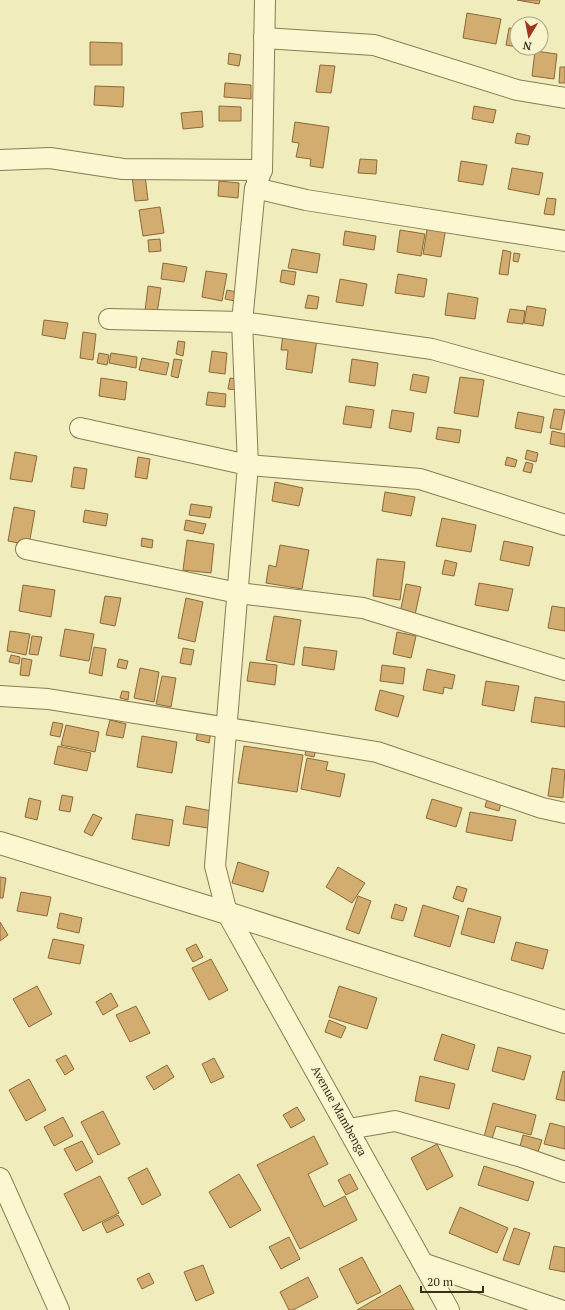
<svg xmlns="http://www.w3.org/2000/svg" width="565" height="1310" font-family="'PT Serif',serif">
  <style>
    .building { fill: #d3ac6f; stroke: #8b6a38 }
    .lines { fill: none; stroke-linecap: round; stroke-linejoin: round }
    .minor-casing { stroke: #8a7c54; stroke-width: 22 }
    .tertiary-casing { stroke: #8a7c54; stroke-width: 24 }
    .minor { stroke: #fcf7d0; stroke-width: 20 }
    .tertiary { stroke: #fcf7d0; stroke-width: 22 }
    .labels { text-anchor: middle; stroke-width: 3.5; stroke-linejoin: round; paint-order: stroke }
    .street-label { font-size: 12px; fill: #382f1a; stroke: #f8f4cd }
  </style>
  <rect width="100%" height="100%" fill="#f1ecbc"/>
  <g class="building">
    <polygon points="517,0 540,0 539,4"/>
    <polygon points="467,13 501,19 496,44 463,38"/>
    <polygon points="509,28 517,29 517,47 506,45"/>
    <polygon points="90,42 122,43 122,65 90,65"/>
    <polygon points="535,51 557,54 554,79 532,76"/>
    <polygon points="229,53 241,55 239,66 228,64"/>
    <polygon points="320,65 335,66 331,93 316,92"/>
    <polygon points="560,67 565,67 565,83 559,83"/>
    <polygon points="225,83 251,85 251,99 224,97"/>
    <polygon points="95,86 124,87 123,107 94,105"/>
    <polygon points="219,106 241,107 241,121 219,121"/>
    <polygon points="474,106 496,110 493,123 472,119"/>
    <polygon points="202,111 203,127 183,129 181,113"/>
    <polygon points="295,122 329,127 323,168 310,166 311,159 296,157 299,143 292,142"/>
    <polygon points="517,133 530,136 528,145 515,143"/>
    <polygon points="360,159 377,160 376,174 358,173"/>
    <polygon points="461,161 487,165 483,185 458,181"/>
    <polygon points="512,168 543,173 539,195 508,189"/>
    <polygon points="145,175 148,200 135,201 132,176"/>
    <polygon points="219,181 239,183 238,198 218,196"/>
    <polygon points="547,198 556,199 554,215 544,214"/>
    <polygon points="160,207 164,233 143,236 139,210"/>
    <polygon points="429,218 447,221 441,257 423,254"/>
    <polygon points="400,230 425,234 421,256 397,252"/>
    <polygon points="345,231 376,236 374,250 343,245"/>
    <polygon points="160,239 161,251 149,252 148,240"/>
    <polygon points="292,249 320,254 317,273 288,268"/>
    <polygon points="503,250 511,252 508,275 499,274"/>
    <polygon points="514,253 520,254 518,262 513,261"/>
    <polygon points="163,263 187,267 184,282 161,279"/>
    <polygon points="282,270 296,272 294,285 280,282"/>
    <polygon points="206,271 227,274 222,301 202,297"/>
    <polygon points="398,274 427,279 424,297 395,293"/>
    <polygon points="340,279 367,284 363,306 336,302"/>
    <polygon points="148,286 161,288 157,313 145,311"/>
    <polygon points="227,290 237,292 235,301 225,299"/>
    <polygon points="448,293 478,298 475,319 445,315"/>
    <polygon points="308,295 319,297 317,309 305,308"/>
    <polygon points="527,306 546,309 543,326 524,323"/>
    <polygon points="510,309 525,311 523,324 507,322"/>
    <polygon points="44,320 68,323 65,339 42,335"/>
    <polygon points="83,332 96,334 93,360 80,358"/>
    <polygon points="283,334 317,339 312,373 286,369 288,350 281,350"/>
    <polygon points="178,341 185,342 183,356 176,354"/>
    <polygon points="212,351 227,353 225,374 209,372"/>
    <polygon points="99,353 109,355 107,365 97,363"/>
    <polygon points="111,353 137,357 136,368 109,363"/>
    <polygon points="142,358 169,363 166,375 139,370"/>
    <polygon points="174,359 182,360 178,378 171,376"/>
    <polygon points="352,359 378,363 375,386 349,382"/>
    <polygon points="413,374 429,377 426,393 410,390"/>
    <polygon points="460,377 484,380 478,417 454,413"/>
    <polygon points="101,378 127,382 125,400 99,396"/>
    <polygon points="230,378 238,379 237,390 228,389"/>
    <polygon points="208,392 226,394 225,407 206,405"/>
    <polygon points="346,406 374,410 371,428 343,424"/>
    <polygon points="554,409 565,410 561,430 550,428"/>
    <polygon points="392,410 414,413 411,432 389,428"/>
    <polygon points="518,412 544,417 541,433 515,428"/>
    <polygon points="438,427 461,430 459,443 436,439"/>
    <polygon points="552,431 565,434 565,447 550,444"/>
    <polygon points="527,450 538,453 536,462 525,459"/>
    <polygon points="15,452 37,456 32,482 10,479"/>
    <polygon points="138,457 150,459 147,479 135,477"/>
    <polygon points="507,457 517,460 515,467 505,465"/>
    <polygon points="526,462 533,464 531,473 523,471"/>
    <polygon points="74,467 87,469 84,489 71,487"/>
    <polygon points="275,482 303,488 299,506 272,501"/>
    <polygon points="385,492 415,497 411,516 382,511"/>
    <polygon points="191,504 212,507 210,518 189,515"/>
    <polygon points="14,507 35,511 29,545 8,541"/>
    <polygon points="85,510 108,514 106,526 83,522"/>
    <polygon points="442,518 476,525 471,552 436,546"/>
    <polygon points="186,520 206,524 203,534 184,530"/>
    <polygon points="142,538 153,540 152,548 141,546"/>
    <polygon points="187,540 214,544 211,573 183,570"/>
    <polygon points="504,541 533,547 529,566 500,560"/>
    <polygon points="280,545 309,550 302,589 266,583 269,565 276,567"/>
    <polygon points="377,559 405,562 400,600 373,596"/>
    <polygon points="445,560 457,563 454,576 442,574"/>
    <polygon points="479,583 513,589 508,611 475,605"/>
    <polygon points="406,584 421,587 415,615 400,613"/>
    <polygon points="23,585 55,590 51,617 19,611"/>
    <polygon points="105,596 121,598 115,626 100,623"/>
    <polygon points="186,598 203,602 195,642 178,638"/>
    <polygon points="552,606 565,608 565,631 548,628"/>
    <polygon points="274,616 301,620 294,665 266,660"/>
    <polygon points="65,629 94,634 89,661 60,656"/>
    <polygon points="10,631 30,634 26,655 7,651"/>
    <polygon points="397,632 416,636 411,658 393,654"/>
    <polygon points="32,636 42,637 38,655 29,654"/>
    <polygon points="94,647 106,649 102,676 89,673"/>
    <polygon points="304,647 337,651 334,670 302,665"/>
    <polygon points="183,648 194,650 191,665 180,663"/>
    <polygon points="11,655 20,657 19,664 9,662"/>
    <polygon points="22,658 32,660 29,676 20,675"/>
    <polygon points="119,659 128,661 126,669 117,667"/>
    <polygon points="250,662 277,665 275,685 247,681"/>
    <polygon points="382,665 405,668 403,684 380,681"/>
    <polygon points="140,668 159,672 154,702 134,698"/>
    <polygon points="427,669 455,675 452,689 444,687 443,694 423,690"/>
    <polygon points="162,676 176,678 171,707 156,704"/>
    <polygon points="486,681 519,686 514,711 482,705"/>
    <polygon points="380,690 404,696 398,717 375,710"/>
    <polygon points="122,691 129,692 128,700 120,698"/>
    <polygon points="535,697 565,702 565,727 531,722"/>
    <polygon points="110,720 126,724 123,738 106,735"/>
    <polygon points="53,722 63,724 60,737 50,735"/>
    <polygon points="66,725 99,732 95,752 61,745"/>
    <polygon points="198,730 211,732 209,743 196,740"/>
    <polygon points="142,736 177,742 172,773 137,767"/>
    <polygon points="307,744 317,746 314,757 305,755"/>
    <polygon points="58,746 91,753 87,771 54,764"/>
    <polygon points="244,746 303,755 297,792 238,783"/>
    <polygon points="307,758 328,762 326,770 345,774 340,797 301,789"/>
    <polygon points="552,768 565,770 563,798 548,796"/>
    <polygon points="62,795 73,797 70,812 59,810"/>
    <polygon points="488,795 502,799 499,811 485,807"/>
    <polygon points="29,798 41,801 37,820 25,817"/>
    <polygon points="432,799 462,808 456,827 426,818"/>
    <polygon points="186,806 217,812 214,829 183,824"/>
    <polygon points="470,812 516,820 512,841 466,832"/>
    <polygon points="93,814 102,818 92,836 84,832"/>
    <polygon points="136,814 173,820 169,846 132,839"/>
    <polygon points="238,862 269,872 263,892 232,883"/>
    <polygon points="338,867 365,883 352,903 326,887"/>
    <polygon points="0,877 6,878 3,898 0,898"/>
    <polygon points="457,886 467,889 463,902 453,898"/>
    <polygon points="21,892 51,897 47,916 17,911"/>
    <polygon points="358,896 371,901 359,934 346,929"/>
    <polygon points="395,904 407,908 403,921 391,918"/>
    <polygon points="423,905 459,916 450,947 414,936"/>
    <polygon points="468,908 501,917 494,943 461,934"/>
    <polygon points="60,913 82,918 79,933 57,928"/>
    <polygon points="0,922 8,935 0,941"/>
    <polygon points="53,939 84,945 80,964 48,958"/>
    <polygon points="516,942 548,950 543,969 511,960"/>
    <polygon points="196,944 203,957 193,962 186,949"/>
    <polygon points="211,959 228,990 209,1000 192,968"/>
    <polygon points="37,986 52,1014 29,1027 13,999"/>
    <polygon points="339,986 377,998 367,1029 329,1017"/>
    <polygon points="111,993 118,1006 103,1015 96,1002"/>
    <polygon points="136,1006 150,1033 130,1042 116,1015"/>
    <polygon points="329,1020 346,1027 341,1038 325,1032"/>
    <polygon points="442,1034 475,1045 468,1070 434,1060"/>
    <polygon points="498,1047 531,1056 524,1080 492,1071"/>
    <polygon points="66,1055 74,1069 65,1075 56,1060"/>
    <polygon points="214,1058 224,1077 211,1083 202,1064"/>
    <polygon points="167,1065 174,1077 154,1090 146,1077"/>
    <polygon points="563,1071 565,1072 565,1101 556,1099"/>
    <polygon points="420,1076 455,1084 449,1109 415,1101"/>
    <polygon points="29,1079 46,1110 26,1121 9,1090"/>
    <polygon points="493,1103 536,1115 531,1135 496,1126 492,1139 484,1137"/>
    <polygon points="297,1107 305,1120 291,1128 283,1115"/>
    <polygon points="103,1111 120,1144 98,1155 81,1122"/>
    <polygon points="63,1117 73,1136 54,1146 44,1127"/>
    <polygon points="550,1123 565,1127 565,1149 544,1144"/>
    <polygon points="523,1135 542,1140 537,1155 519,1150"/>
    <polygon points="314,1136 328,1164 308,1174 324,1207 345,1196 357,1220 300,1249 257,1165"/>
    <polygon points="82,1141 93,1162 76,1171 64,1149"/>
    <polygon points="437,1144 453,1176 427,1190 411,1158"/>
    <polygon points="484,1166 534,1182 528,1201 478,1185"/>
    <polygon points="147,1168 161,1195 142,1205 128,1178"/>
    <polygon points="239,1174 261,1210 230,1228 209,1192"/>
    <polygon points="350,1174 358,1189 346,1195 338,1180"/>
    <polygon points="100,1176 119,1213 83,1231 64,1194"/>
    <polygon points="460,1207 508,1228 497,1253 449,1233"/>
    <polygon points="118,1215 124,1225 107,1233 102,1223"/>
    <polygon points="514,1228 530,1233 519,1265 503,1260"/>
    <polygon points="289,1237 300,1259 281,1269 269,1247"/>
    <polygon points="554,1246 565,1248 565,1272 549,1269"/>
    <polygon points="362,1257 381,1292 357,1304 339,1269"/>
    <polygon points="203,1265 214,1293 196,1301 184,1272"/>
    <polygon points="149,1273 154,1283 142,1289 137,1279"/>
    <polygon points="308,1277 318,1297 293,1310 289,1310 280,1292"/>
    <polygon points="400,1285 414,1310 357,1310"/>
  </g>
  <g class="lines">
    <g class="minor-casing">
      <g id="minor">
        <polyline points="264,38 374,45 517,90 565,98"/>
        <polyline points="0,160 50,158 123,169 262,170"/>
        <polyline points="257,182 262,170 265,0"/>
        <polyline points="109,319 242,322 432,349 565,386"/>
        <polyline points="80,428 248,465 420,479 565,525"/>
        <polyline points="26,549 238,593 363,608 565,670"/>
        <polyline points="0,696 48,699 377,752 542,808 565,813"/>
        <polyline points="349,1129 395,1121 522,1157 565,1172"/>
        <polyline points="0,1178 59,1310"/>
        <polyline points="425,1264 560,1310"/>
        <polyline points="449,1310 227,913 215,866 248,465 242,322 255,188 306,200 565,241"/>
      </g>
    </g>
    <g class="tertiary-casing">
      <polyline id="tertiary" points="0,843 227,913 565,1022"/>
    </g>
    <use href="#minor" class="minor"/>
    <use href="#tertiary" class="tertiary"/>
  </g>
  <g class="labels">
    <g class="street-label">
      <text transform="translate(339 1111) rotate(61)" y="4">Avenue Mambenga</text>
    </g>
  </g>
  <g transform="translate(529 36) rotate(190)"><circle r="19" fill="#f8f4cd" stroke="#aba585"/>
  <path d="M0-3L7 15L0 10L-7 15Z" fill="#9e3820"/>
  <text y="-6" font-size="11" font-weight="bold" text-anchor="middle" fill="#382f1a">N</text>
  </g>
  <path d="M421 1286v6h62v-6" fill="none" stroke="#382f1a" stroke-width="2"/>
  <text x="427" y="1286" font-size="12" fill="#382f1a" stroke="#f8f4cd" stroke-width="3" paint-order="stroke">20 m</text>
</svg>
